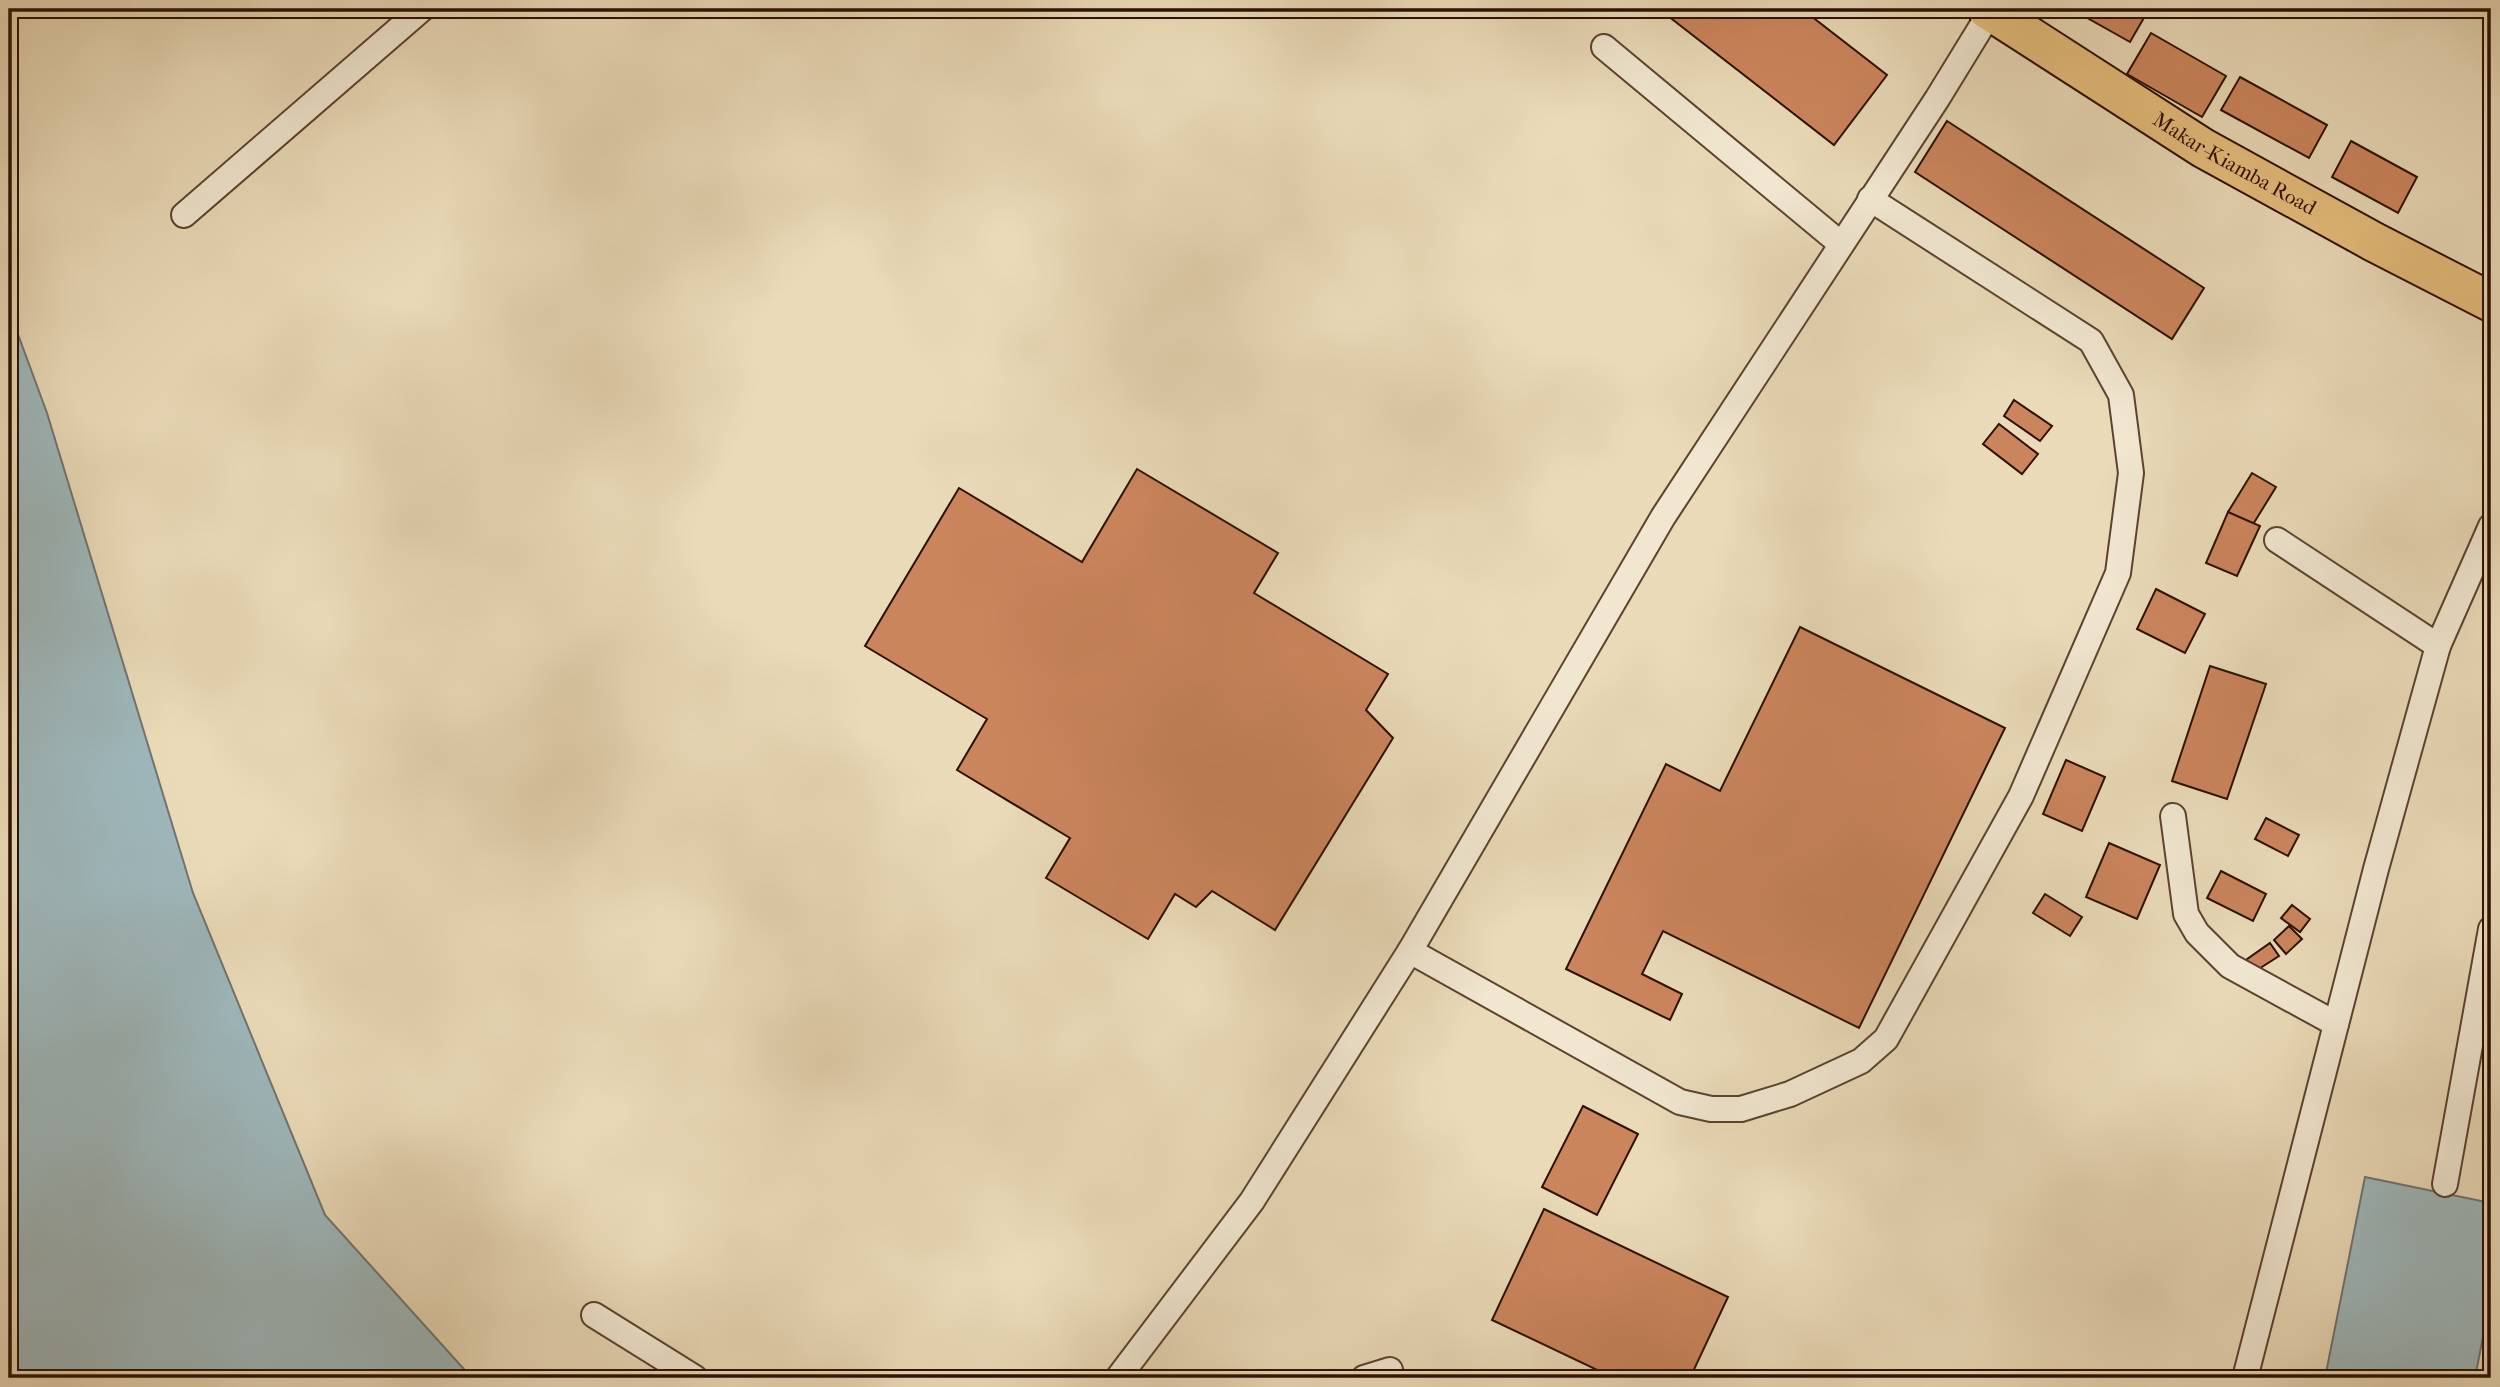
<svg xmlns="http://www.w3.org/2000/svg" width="2500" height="1387" font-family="'IM FELL French Canon',serif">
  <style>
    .water { fill: #9eb7bb; stroke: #717471; stroke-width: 2 }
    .building { fill: #cb855d; stroke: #2d1001; stroke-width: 2 }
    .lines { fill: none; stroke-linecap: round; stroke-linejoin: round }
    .service-casing { stroke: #5c422f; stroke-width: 28 }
    .primary-casing { stroke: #2d1001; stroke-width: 42 }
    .service { stroke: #f1e7d1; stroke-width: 24 }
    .primary { stroke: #e5bd7c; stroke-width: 38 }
    .labels { text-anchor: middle; stroke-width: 5; stroke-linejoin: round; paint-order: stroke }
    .street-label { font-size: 21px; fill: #2d1001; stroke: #f1e7d1 }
  </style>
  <rect width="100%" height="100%" fill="#eadab8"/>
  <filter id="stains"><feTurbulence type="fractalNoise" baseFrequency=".00286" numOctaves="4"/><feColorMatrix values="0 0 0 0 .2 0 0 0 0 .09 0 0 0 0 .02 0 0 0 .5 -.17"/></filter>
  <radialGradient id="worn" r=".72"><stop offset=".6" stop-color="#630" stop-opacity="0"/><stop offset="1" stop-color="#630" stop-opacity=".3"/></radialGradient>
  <g class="water">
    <polygon points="9,310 47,413 193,893 325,1215 472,1378 9,1378"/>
    <polygon points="2365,1177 2491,1203 2491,1295 2475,1378 2325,1378"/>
  </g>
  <g class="building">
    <polygon points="1659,9 1802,9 1887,75 1834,145"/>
    <polygon points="2076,9 2149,9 2130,42 2075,11"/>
    <polygon points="2151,33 2226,76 2202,117 2127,74"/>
    <polygon points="2240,77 2327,125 2309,158 2221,110"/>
    <polygon points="1947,121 2204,288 2172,339 1915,172"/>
    <polygon points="2351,141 2417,177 2398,213 2332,177"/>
    <polygon points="2014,400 2052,426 2040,441 2004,416"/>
    <polygon points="1999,424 2038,454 2022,474 1983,444"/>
    <polygon points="1137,469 1278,553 1254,593 1388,674 1366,710 1393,738 1275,930 1212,891 1196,907 1175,894 1148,939 1046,878 1070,838 957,770 987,719 865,646 959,488 1082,562"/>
    <polygon points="2252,473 2276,487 2252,526 2228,512"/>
    <polygon points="2228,512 2260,526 2237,576 2206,563"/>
    <polygon points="2156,589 2205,614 2185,653 2137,629"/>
    <polygon points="1800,627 2005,728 1859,1028 1663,931 1642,974 1682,994 1670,1020 1566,969 1666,764 1720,791"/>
    <polygon points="2210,666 2266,684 2227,799 2172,781"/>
    <polygon points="2066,760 2105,777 2082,831 2043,814"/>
    <polygon points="2266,818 2299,835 2288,856 2255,839"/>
    <polygon points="2109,843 2160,865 2137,919 2086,897"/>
    <polygon points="2221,871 2266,894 2253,921 2207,898"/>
    <polygon points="2045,894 2082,917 2070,936 2033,913"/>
    <polygon points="2292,905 2310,919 2300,932 2281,918"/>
    <polygon points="2289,926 2302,939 2286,954 2274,940"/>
    <polygon points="2270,943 2279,956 2251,974 2243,962"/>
    <polygon points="1583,1106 1638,1134 1597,1215 1542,1187"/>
    <polygon points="1544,1209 1728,1297 1690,1378 1614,1378 1492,1320"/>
  </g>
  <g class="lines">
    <g class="service-casing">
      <g id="service">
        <polyline points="1604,47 1841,244"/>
        <polyline points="184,215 422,9"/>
        <polyline points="2277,540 2438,646"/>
        <polyline points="2173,816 2186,914 2197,933 2230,966 2336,1024"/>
        <polyline points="1410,951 1680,1102 1711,1109 1741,1109 1790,1094 1861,1061 1886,1039 2021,796 2118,573 2131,473 2121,395 2091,341 1870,199"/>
        <polyline points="2445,1184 2491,929"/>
        <polyline points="594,1315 695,1378"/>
        <polyline points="1118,1378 1252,1201 1410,951 1663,517 1937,99 1991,11"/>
        <polyline points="1364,1378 1390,1370"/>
        <polyline points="2245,1378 2376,869 2438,646 2491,526"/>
      </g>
    </g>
    <g class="primary-casing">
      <g id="primary">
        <path id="s1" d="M1987,9l216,139 171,94 117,60"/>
      </g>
    </g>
    <use href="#service" class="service"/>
    <use href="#primary" class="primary"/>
  </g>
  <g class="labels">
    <g class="street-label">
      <text dy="7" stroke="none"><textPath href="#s1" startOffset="292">Makar-Kiamba Road</textPath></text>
    </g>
  </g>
  <rect width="2500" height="1387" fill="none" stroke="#eadab8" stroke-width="35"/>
  <rect x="10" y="10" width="2479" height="1366" fill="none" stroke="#2d1001" stroke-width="3.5"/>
  <rect x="18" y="18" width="2465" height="1352" fill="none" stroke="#2d1001" stroke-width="2"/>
  <rect width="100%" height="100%" filter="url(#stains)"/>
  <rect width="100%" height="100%" fill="url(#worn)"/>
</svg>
